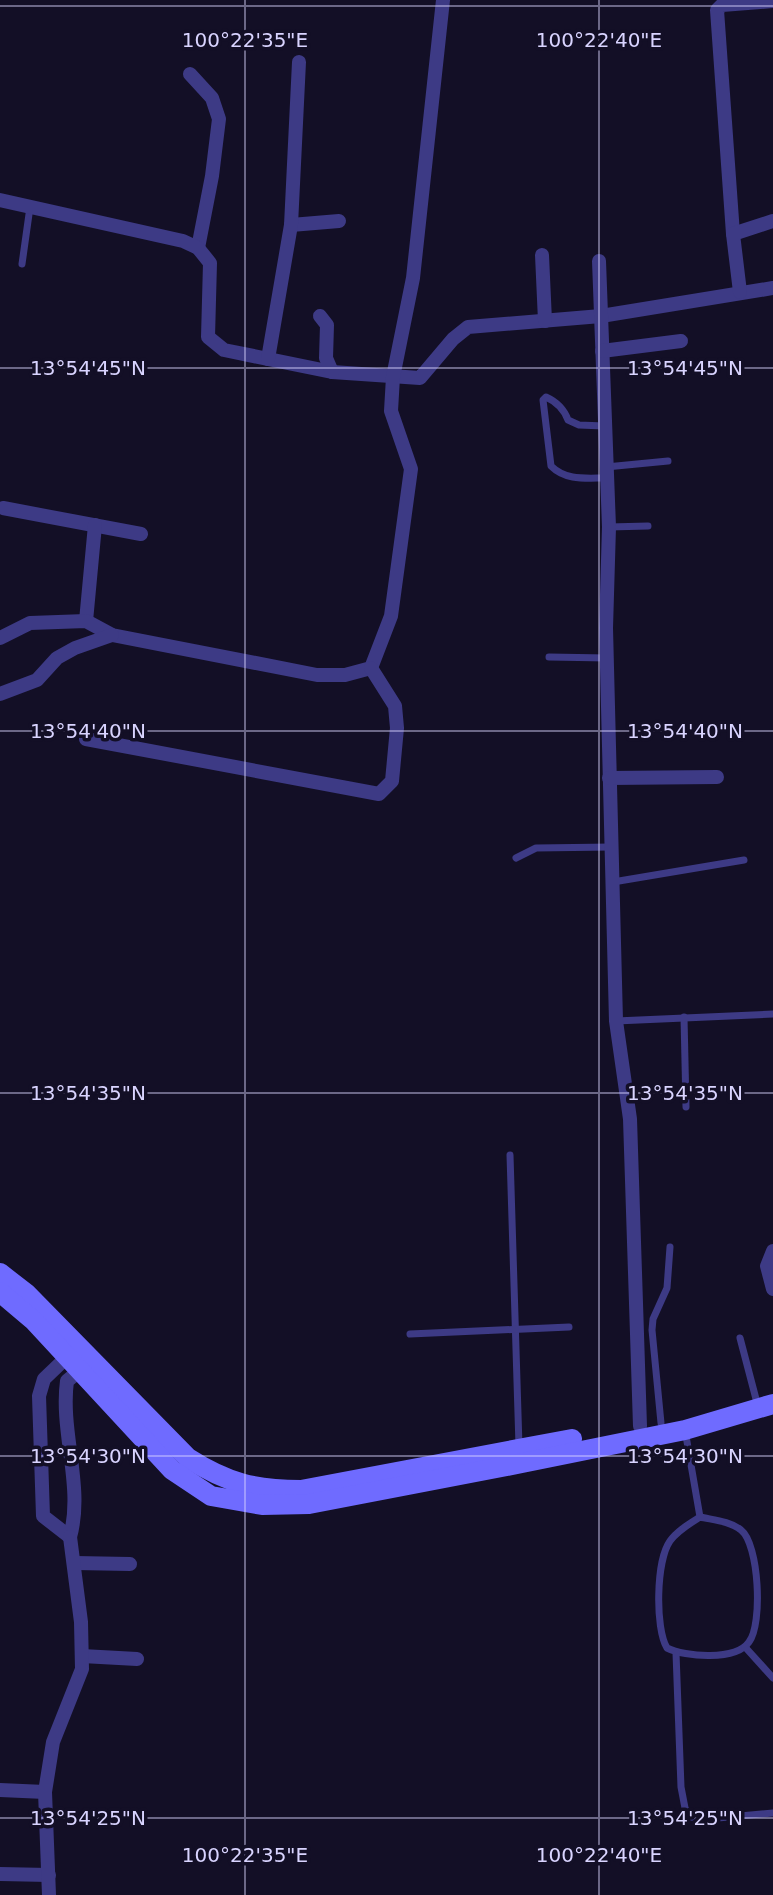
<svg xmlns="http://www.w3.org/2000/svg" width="773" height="1895" font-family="'DejaVu Sans',sans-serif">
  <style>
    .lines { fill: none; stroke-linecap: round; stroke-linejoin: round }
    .lane { stroke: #3d3a85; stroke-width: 7 }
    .street { stroke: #3d3a85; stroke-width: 14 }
    .secondary { stroke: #6f6bff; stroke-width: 20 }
    .ticks { fill: none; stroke: #d9d4ff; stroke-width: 2; stroke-opacity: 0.45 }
    .ticks-label { font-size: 20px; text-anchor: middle; fill: #d9d4ff; stroke: #130f26; stroke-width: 7; stroke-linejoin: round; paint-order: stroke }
  </style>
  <rect width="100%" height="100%" fill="#130f26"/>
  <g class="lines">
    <g class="lane">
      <polyline points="22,264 30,207"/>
      <path d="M604,426l-25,-1 -11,-5c-4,-11 -11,-18 -22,-23l-3,3 8,66c15,15 35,12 55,12"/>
      <polyline points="606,467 668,461"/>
      <polyline points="609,527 648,526"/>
      <polyline points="549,657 607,658"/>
      <polyline points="516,858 536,848 611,847"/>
      <polyline points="613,882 744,860"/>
      <polyline points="684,1017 686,1107"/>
      <polyline points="616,1021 773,1014"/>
      <polyline points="510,1155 519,1446"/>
      <polyline points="410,1334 569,1327"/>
      <polyline points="740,1338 756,1399"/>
      <polyline points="661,1423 652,1330 653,1319 667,1288 670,1247"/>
      <path d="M685,1430l15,87c13,3 30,4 41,13 18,14 22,94 8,112 -13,19 -64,15 -82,6 -12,-20 -11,-87 3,-107 7,-10 19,-17 30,-24"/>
      <polyline points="745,1647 773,1678"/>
      <polyline points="676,1653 681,1787 685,1808 691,1817 707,1819 773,1813"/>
    </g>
    <g class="street">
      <polyline points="190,74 212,98 219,119 212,176 198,248"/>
      <polyline points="0,200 183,241 198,248 210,263 208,337 224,350 332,372 420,378 453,339 468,327 601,316 773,288"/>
      <polyline points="291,225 339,221"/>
      <polyline points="733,234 717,10 722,5 773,1"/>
      <polyline points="542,255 545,321"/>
      <polyline points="599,261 609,527 606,628 616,1021 630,1119 640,1426"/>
      <polyline points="740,292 733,234 773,221"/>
      <polyline points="320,316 327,325 326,358 332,372"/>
      <polyline points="602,351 681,341"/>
      <polyline points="268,359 291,225 299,62"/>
      <polyline points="3,508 141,534"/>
      <polyline points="86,621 95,525"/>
      <polyline points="0,638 30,623 86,621 112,635 317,675 345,675 371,668 391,616 411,469 391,411 393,377 413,278 443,0"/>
      <polyline points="0,694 37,680 57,658 75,648 112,635"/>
      <polyline points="86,739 379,794 392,781 397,728 395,706 371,668"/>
      <polyline points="609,778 717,777"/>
      <polyline points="773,1251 767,1266 773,1289"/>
      <path d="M67,1357l-23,22 -5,17 4,120 27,21c14,-50 -10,-105 -3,-156l12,-10"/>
      <polyline points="75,1563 130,1564"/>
      <polyline points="82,1656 137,1659"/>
      <polyline points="0,1790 45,1792"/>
      <polyline points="0,1874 49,1875"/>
      <polyline points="49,1895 45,1792 53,1742 82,1669 81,1622 70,1537"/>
    </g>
    <g class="secondary">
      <path d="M0,1273l27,21 161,164c39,25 67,32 113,32l271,-51"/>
      <polyline points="0,1292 34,1321 172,1470 211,1496 262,1505 309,1504 522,1463 685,1430 773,1404"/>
    </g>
  </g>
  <path class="ticks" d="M245,0v1895M599,0v1895M0,6h773M0,368h773M0,731h773M0,1093h773M0,1456h773M0,1818h773"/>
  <g class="ticks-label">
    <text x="245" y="47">100°22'35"E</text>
    <text x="599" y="47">100°22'40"E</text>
    <text x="88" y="375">13°54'45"N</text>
    <text x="685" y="375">13°54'45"N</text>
    <text x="88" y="738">13°54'40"N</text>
    <text x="685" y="738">13°54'40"N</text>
    <text x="88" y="1100">13°54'35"N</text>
    <text x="685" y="1100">13°54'35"N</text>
    <text x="88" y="1463">13°54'30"N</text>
    <text x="685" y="1463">13°54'30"N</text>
    <text x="88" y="1825">13°54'25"N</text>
    <text x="685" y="1825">13°54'25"N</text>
    <text x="245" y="1862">100°22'35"E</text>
    <text x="599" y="1862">100°22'40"E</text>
  </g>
</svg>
